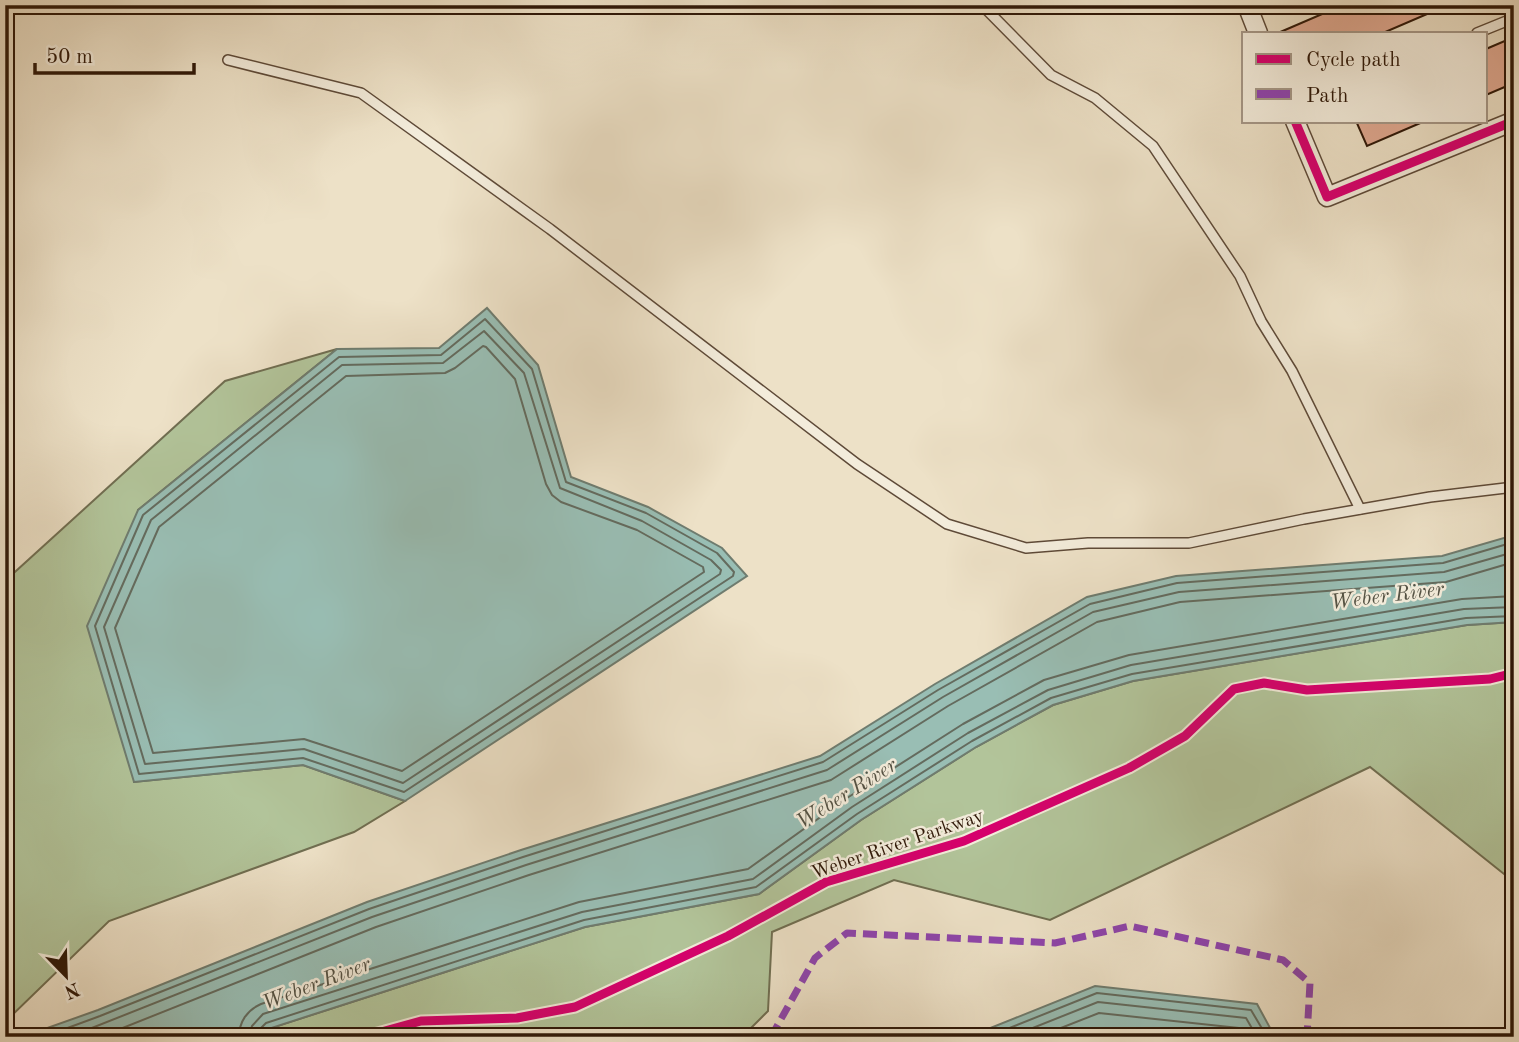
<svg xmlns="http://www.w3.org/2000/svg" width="1519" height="1042" font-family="'Old Standard TT',serif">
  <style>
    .green { fill: #b2c49a; stroke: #706e51; stroke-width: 2 }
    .water { fill: #99beb4; stroke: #6f7c6f; stroke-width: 2 }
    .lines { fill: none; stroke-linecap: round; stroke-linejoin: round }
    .shore { stroke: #646b5e; stroke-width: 2 }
    .building { fill: #dfa890; stroke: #2f1808; stroke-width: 2 }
    .lane-casing { stroke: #5e4a38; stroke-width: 12 }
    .street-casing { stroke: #5e4a38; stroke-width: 21 }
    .lane { stroke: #f3ecdb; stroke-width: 9 }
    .street { stroke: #f3ecdb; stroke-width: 18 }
    .quiet { stroke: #8e44ad; stroke-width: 7; stroke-dasharray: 14 7; stroke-linecap: butt }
    .cycleway-casing { stroke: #f3ecdb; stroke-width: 13 }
    .cycleway { stroke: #d6006c; stroke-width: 9 }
    .labels { text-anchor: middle; stroke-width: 5; stroke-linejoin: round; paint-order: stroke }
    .street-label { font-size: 19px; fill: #2f1808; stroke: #f3ecdb }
    .water-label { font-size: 21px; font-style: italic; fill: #545244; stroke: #f3ecdb }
  </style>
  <rect width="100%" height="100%" fill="#ede1c7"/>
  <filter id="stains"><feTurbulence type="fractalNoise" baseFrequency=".00286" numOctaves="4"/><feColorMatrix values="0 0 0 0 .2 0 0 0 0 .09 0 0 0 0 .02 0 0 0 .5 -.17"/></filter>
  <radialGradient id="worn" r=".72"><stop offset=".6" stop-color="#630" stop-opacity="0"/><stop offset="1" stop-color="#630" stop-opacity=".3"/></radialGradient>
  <g class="green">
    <polygon points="337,349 138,510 134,782 303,765 405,801 354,832 109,921 5,1022 5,581 225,381"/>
    <polygon points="1514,622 1514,882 1370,767 1050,920 894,880 772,932 768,1011 742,1037 263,1037 268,1029 585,927 759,894 861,820 976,747 1053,705 1133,681 1467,625"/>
  </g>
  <g class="water">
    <polygon points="487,308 538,365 571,477 648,507 722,548 747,576 405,801 303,765 134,782 87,626 138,510 337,349 439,348"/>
    <polygon points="1514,535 1514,622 1467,625 1133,681 1053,705 976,747 861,820 759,894 585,927 268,1029 263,1037 22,1037 98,1010 367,902 521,850 820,756 935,684 1087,597 1176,576 1442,556"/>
    <polygon points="1095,986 1257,1004 1275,1037 968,1037"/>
  </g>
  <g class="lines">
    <g class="shore">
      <polygon points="485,319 532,369 566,482 646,513 717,553 734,572 733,576 404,792 303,758 139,774 95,626 143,515 339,357 441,355"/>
      <polygon points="484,331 524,373 560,488 642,521 711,560 721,570 720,574 403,783 304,749 145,764 104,627 151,520 342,365 443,363"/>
      <polygon points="483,346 486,347 515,379 546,484 552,495 561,502 637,530 703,567 704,572 402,771 304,739 153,753 115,628 159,527 346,376 445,373 455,368"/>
      <polyline points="43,1037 100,1016 369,909 523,857 823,762 938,690 1090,604 1177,583 1443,563 1514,542"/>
      <polyline points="69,1037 372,917 526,865 827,770 943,697 1093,612 1179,592 1444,572 1514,552"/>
      <polyline points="100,1037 376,927 529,875 831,780 948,706 1097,622 1180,602 1446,582 1514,562"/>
      <path d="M239,1037c0,-15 8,-27 22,-33l318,-102 169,-33 99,-71 116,-74 81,-44 85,-25 333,-56 52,-3"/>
      <polyline points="249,1037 252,1026 263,1014 582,912 753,879 852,807 968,733 1048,690 1131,665 1464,609 1514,607"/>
      <polyline points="258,1037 259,1030 266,1023 584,920 756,887 857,814 972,741 1051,698 1132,674 1466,618 1514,616"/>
      <polyline points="987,1037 1097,993 1251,1010 1267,1037"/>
      <polyline points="1010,1037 1098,1002 1246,1018 1257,1037"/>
      <polyline points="1038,1037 1099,1013 1239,1028 1245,1037"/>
    </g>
  </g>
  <g class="building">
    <polygon points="1343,5 1448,5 1383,33 1278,33"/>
    <polygon points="1514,37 1514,83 1486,95 1486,49"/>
    <polygon points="1356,121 1425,121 1367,146"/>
  </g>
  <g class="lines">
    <g class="lane-casing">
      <g id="lane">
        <polyline points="982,5 1051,75 1095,98 1153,146 1240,276 1261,321 1292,371 1360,509"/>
        <polyline points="1477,33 1514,18"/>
        <polyline points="228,60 361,93 550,229 857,464 947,524 1026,548 1088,543 1189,543 1304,519 1430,497 1514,487"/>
      </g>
    </g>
    <g class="street-casing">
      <g id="street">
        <polyline points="1247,5 1258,33"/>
        <polyline points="1295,121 1327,197 1514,121"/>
      </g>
    </g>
    <use href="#lane" class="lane"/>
    <use href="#street" class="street"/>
    <polyline class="quiet" points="771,1037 815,958 847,933 1055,943 1130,926 1283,960 1310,983 1307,1037"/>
    <g class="cycleway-casing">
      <g id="cycleway">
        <polyline points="1295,121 1327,197 1514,121"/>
        <polyline points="363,1037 421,1021 517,1018 575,1007 728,936 826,882 964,841 1129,768 1185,736 1234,689 1264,683 1307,690 1490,679 1514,673"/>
      </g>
    </g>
    <use href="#cycleway" class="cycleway"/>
  </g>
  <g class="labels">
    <g class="street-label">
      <text transform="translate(897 843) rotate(-19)" y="7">Weber River Parkway</text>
    </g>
    <g class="water-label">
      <text transform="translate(1387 595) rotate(-7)" y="7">Weber River</text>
      <text transform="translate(846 793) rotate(-32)" y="7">Weber River</text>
      <text transform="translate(316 983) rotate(-21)" y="7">Weber River</text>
    </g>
  </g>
  <rect width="1519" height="1042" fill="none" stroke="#ede1c7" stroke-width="28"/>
  <rect x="7" y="7" width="1505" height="1028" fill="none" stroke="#2f1808" stroke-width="3.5"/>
  <rect x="14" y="14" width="1491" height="1014" fill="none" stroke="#2f1808" stroke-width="2"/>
  <rect x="1242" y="32" width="245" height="91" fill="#f3ecdb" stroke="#a59787" stroke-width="2"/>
  <rect x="1256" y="54" width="35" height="10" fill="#d6006c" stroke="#a59787" stroke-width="2"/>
  <text x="1306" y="66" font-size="21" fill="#2f1808">Cycle path</text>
  <rect x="1256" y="89" width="35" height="10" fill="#8e44ad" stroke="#a59787" stroke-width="2"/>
  <text x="1306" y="102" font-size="21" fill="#2f1808">Path</text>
  <g transform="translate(66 976) rotate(157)" stroke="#f3ecdb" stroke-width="5" paint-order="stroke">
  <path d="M0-5L12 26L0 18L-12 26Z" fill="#2f1808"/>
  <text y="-10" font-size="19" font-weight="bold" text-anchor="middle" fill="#2f1808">N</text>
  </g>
  <path d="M35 63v10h159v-10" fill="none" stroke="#2f1808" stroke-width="3.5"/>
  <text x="46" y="63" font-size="21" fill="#2f1808" stroke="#f3ecdb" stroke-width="5" paint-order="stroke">50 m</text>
  <rect width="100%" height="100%" filter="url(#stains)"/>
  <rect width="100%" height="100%" fill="url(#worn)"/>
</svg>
